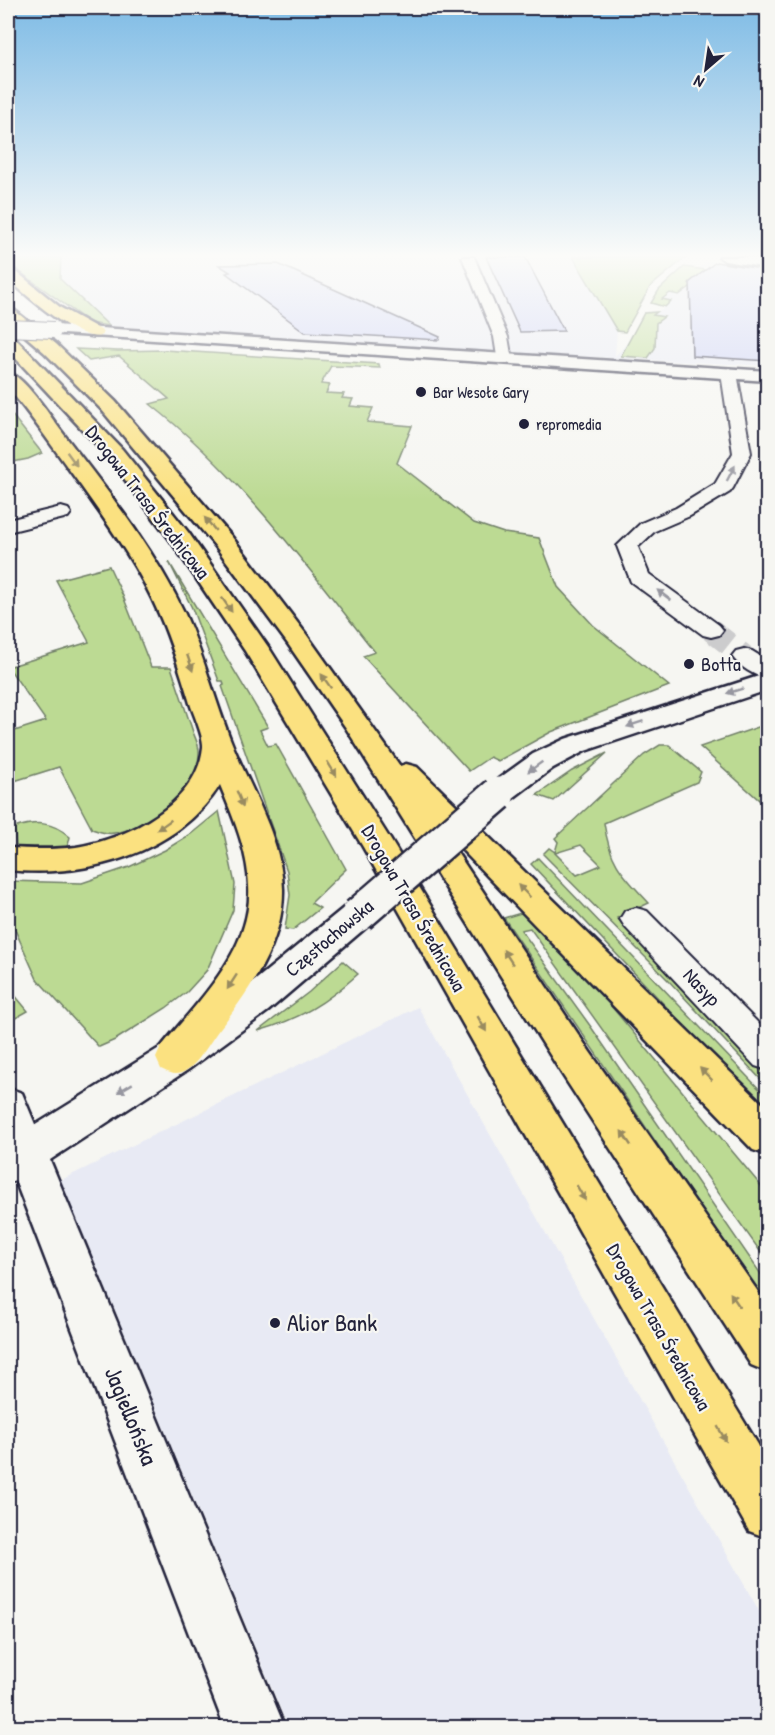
<svg xmlns="http://www.w3.org/2000/svg" width="775" height="1735" font-family="'Patrick Hand',sans-serif">
  <style>
    .built { fill: #e8eaf4 }
    .green { fill: #bcda93; stroke: #6f7e67; stroke-width: 1.5; fill-rule: evenodd }
    .building { fill: #c9cff7; stroke: #22223b; stroke-width: 1.5 }
    .lines { fill: none; stroke-linecap: round; stroke-linejoin: round }
    .minor-tunnel { stroke: #cccccd; stroke-width: 23; stroke-dasharray: 23 12; stroke-linecap: butt }
    .minor-casing { stroke: #22223b; stroke-width: 4 }
    .tertiary-casing { stroke: #22223b; stroke-width: 5 }
    .secondary-casing { stroke: #22223b; stroke-width: 5 }
    .primary-casing { stroke: #22223b; stroke-width: 5 }
    .minor { fill: #f6f6f2; fill-rule: evenodd }
    .tertiary { fill: #f6f6f2; fill-rule: evenodd }
    .secondary { fill: #f6f6f2; fill-rule: evenodd }
    .primary { fill: #fbe180; fill-rule: evenodd }
    .tertiary-bridge-casing { stroke: #22223b; stroke-width: 18; stroke-linecap: butt }
    .secondary-bridge-casing { stroke: #22223b; stroke-width: 38; stroke-linecap: butt }
    .tertiary-bridge { stroke: #f6f6f2; stroke-width: 16 }
    .secondary-bridge { stroke: #f6f6f2; stroke-width: 33 }
    .oneway { fill: #998b61 }
    .oneway2 { fill: #9797a0 }
    .poi-dot { fill: #22223b; stroke: #f6f6f2; stroke-width: 2 }
    .labels { text-anchor: middle; stroke-width: 4.5; stroke-linejoin: round; paint-order: stroke }
    .far-poi-label { font-size: 16px; fill: #22223b; stroke: #f6f6f2; text-anchor: start }
    .street-label { font-size: 20px; fill: #22223b; stroke: #f6f6f2 }
    .poi-label { font-size: 20px; fill: #22223b; stroke: #f6f6f2; text-anchor: start }
    .near-poi-label { font-size: 24px; fill: #22223b; stroke: #f6f6f2; text-anchor: start }
    .near-street-label { font-size: 24px; fill: #22223b; stroke: #f6f6f2 }
  </style>
  <rect width="100%" height="100%" fill="#f6f6f2"/>
  <filter id="ink" filterUnits="userSpaceOnUse"><feTurbulence type="fractalNoise" baseFrequency=".0167" numOctaves="2"/><feDisplacementMap in="SourceGraphic" scale="12" xChannelSelector="R" yChannelSelector="G"/><feConvolveMatrix kernelMatrix="1 2 1 2 8 2 1 2 1" color-interpolation-filters="sRGB"/></filter>
  <g filter="url(#ink)">
    <g class="built">
      <polygon points="61,257 573,257 617,331 615,356 655,314 671,302 661,299 670,293 679,295 693,285 688,284 706,270 698,268 708,261 734,264 767,270 767,366 553,355 109,326 60,279"/>
      <polygon points="418,1007 767,1625 767,1727 288,1727 61,1180"/>
    </g>
    <g class="green">
      <polygon points="8,257 61,257 60,279 109,326 90,323 8,263"/>
      <polygon points="573,257 686,257 650,287 625,332 617,331"/>
      <polygon points="684,267 706,270 689,283 694,284 679,295 670,293 662,299 671,301 665,307 651,303 659,290"/>
      <polygon points="657,312 653,315 664,317 656,323 655,348 648,358 621,356 644,313"/>
      <path d="M76,349l42,2 46,-1 215,14 1,4 -49,-2 -10,18 9,1 -4,8 18,1 -2,4 11,1 -3,7 23,2 -6,14 45,4 -15,37 77,60 30,10 35,5 19,49 35,38 76,61 -118,46 -53,29 -8,-4 -21,14 -106,-115 12,-4c-69,-87 -137,-179 -225,-248l19,-5 -50,-43 -30,5z"/>
      <polygon points="8,410 42,453 28,459 8,463"/>
      <polygon points="169,562 268,727 260,730 268,746 276,744 346,869 311,903 320,908 293,930 285,929 290,895 287,871 222,686 224,685 223,681 219,681 192,608"/>
      <path d="M109,566l14,30 28,71h20c7,21 14,41 21,62 2,7 7,15 7,22 2,39 -50,77 -85,82 -7,2 -16,-2 -22,-4l-33,-62 -51,16v-50l38,-12 -38,-54 81,-25 -33,-62z"/>
      <polygon points="767,724 768,724 767,807 700,747"/>
      <path d="M660,745h9l32,27 -4,10 -93,41c6,41 18,51 45,80l-32,15 150,158v10l-99,-106 -125,-126 6,-6 6,4 3,-10 -3,-4 89,-83zM581,845l20,20 -24,10 -22,-22z"/>
      <polygon points="607,753 554,801 537,795 572,771"/>
      <polygon points="219,811 235,884 233,910 207,970 187,992 166,1008 115,1040 99,1047 37,979 8,914 8,881 82,883 129,867 165,850 191,834"/>
      <path d="M8,816l6,12c22,-7 38,-7 56,9l-2,8 -5,5h-33l-14,-3 -1,-14z"/>
      <polygon points="538,858 767,1097 767,1113 531,864"/>
      <polygon points="531,910 767,1193 767,1261 530,928 521,930 591,1027 767,1283 767,1306 504,918"/>
      <path d="M343,961l15,13c-32,29 -58,45 -100,57l51,-39z"/>
      <polygon points="8,987 28,1011 12,1020 8,1013"/>
    </g>
    <g class="building">
      <polygon points="486,257 525,257 564,331 520,332"/>
      <polygon points="716,262 768,270 768,361 692,356 690,282"/>
      <polygon points="278,264 440,337 439,340 305,332 226,273 230,272 219,265"/>
    </g>
    <g class="lines">
      <polyline class="minor-tunnel" points="711,630 744,656"/>
      <g class="minor-casing">
        <g id="minor">
          <polygon points="462,257 474,257 508,337 512,360 510,363 498,363 494,337"/>
          <polygon points="719,257 747,257 768,260 768,268 725,261"/>
          <polygon points="729,368 737,373 751,453 733,488 730,492 690,516 655,531 638,547 649,574 719,625 723,630 719,635 711,637 703,635 631,582 617,546 641,523 676,508 715,484 733,453 721,373"/>
          <polygon points="61,507 68,509 71,513 68,517 8,532 8,520"/>
          <path d="M744,649l8,2 16,10v18c-13,-3 -29,-12 -36,-23l4,-5z"/>
          <polygon points="636,908 647,911 768,1033 768,1070 755,1066 625,927 620,919 625,911"/>
        </g>
      </g>
      <g class="tertiary-casing">
        <g id="tertiary">
          <polygon points="54,325 768,371 768,381 48,333 46,330"/>
          <polygon points="8,1088 22,1093 47,1153 41,1166 26,1172 11,1166 8,1158"/>
        </g>
      </g>
      <g class="secondary-casing">
        <g id="secondary">
          <polygon points="768,673 768,690 585,751 553,768 509,801 498,804 487,801 483,794 487,787 533,754 565,739"/>
          <polygon points="358,902 370,906 375,915 370,924 268,1011 189,1069 50,1160 285,1728 225,1728 15,1180 8,1183 8,1142 161,1047 242,991 346,906"/>
        </g>
      </g>
      <g class="primary-casing">
        <g id="primary">
          <path d="M8,268l5,1 48,39 40,22 2,3 -2,3c-23,6 -76,-42 -93,-57z"/>
          <polygon points="8,308 14,310 56,344 115,401 232,537 306,634 400,766 406,764 417,767 768,1109 768,1155 753,1150 440,827 590,1052 768,1306 768,1372 751,1365 562,1074 346,728 288,644 216,547 101,409 44,352 8,321"/>
          <polygon points="8,336 14,337 122,449 188,532 271,651 390,839 768,1461 768,1538 749,1531 363,847 245,651 171,541 108,457 8,350"/>
          <path d="M8,372c15,4 41,42 51,56 45,59 93,117 125,184 21,45 32,95 52,141 18,42 46,89 47,136 1,54 -34,102 -65,142 -10,13 -25,44 -44,43 -4,-1 -9,-3 -13,-5l-5,-11 5,-11c37,-46 92,-97 88,-161 -1,-35 -16,-69 -29,-101 -44,70 -135,93 -212,85v-22c22,1 45,2 68,-1 51,-8 121,-42 127,-100 1,-11 -11,-36 -14,-47 -9,-29 -18,-59 -30,-86 -20,-47 -49,-87 -78,-128 -24,-33 -47,-67 -73,-98z"/>
        </g>
      </g>
      <use href="#minor" class="minor"/>
      <use href="#tertiary" class="tertiary"/>
      <use href="#secondary" class="secondary"/>
      <use href="#primary" class="primary"/>
      <g class="tertiary-bridge-casing">
        <polyline id="tertiary-bridge" points="8,328 54,330"/>
      </g>
      <g class="secondary-bridge-casing">
        <polyline id="secondary-bridge" points="358,915 498,794"/>
      </g>
      <use href="#tertiary-bridge" class="tertiary-bridge"/>
      <use href="#secondary-bridge" class="secondary-bridge"/>
    </g>
    <defs><path id="oneway-solid" d="M-6-.8H1V-3.2L6.5 0L1 3.2V.8H-6Z" transform="scale(1.5)"/></defs>
    <g class="oneway">
      <use href="#oneway-solid" transform="translate(72 459) rotate(54)"/>
      <use href="#oneway-solid" transform="translate(210 524) rotate(-130)"/>
      <use href="#oneway-solid" transform="translate(227 605) rotate(55)"/>
      <use href="#oneway-solid" transform="translate(190 663) rotate(71)"/>
      <use href="#oneway-solid" transform="translate(326 681) rotate(-125)"/>
      <use href="#oneway-solid" transform="translate(332 769) rotate(58)"/>
      <use href="#oneway-solid" transform="translate(240 799) rotate(68)"/>
      <use href="#oneway-solid" transform="translate(164 825) rotate(145)"/>
      <use href="#oneway-solid" transform="translate(524 891) rotate(-135)"/>
      <use href="#oneway-solid" transform="translate(508 957) rotate(-123)"/>
      <use href="#oneway-solid" transform="translate(232 982) rotate(123)"/>
      <use href="#oneway-solid" transform="translate(482 1024) rotate(60)"/>
      <use href="#oneway-solid" transform="translate(706 1074) rotate(-135)"/>
      <use href="#oneway-solid" transform="translate(626 1138) rotate(-124)"/>
      <use href="#oneway-solid" transform="translate(581 1193) rotate(60)"/>
      <use href="#oneway-solid" transform="translate(735 1300) rotate(-124)"/>
      <use href="#oneway-solid" transform="translate(722 1434) rotate(60)"/>
    </g>
    <g class="oneway2">
      <use href="#oneway-solid" transform="translate(731 473) rotate(-62)"/>
      <use href="#oneway-solid" transform="translate(664 595) rotate(-143)"/>
      <use href="#oneway-solid" transform="translate(735 691) rotate(163)"/>
      <use href="#oneway-solid" transform="translate(635 724) rotate(161)"/>
      <use href="#oneway-solid" transform="translate(535 767) rotate(145)"/>
      <use href="#oneway-solid" transform="translate(125 1088) rotate(149)"/>
    </g>
  </g>
  <linearGradient id="sky" x2="0" y2="1"><stop stop-color="#7ebbe5"/><stop offset="0.51" stop-color="#fbfbf9"/><stop offset="1" stop-color="#fbfbf9" stop-opacity="0"/></linearGradient>
  <rect width="775" height="500" fill="url(#sky)"/>
  <g class="poi-dot">
    <circle cx="421" cy="392" r="6"/>
    <circle cx="524" cy="424" r="6"/>
    <circle cx="689" cy="664" r="6"/>
    <circle cx="275" cy="1323" r="6"/>
  </g>
  <g class="labels">
    <g class="far-poi-label">
      <text x="433" y="398">Bar Wesołe Gary</text>
      <text x="536" y="430">repromedia</text>
    </g>
    <g class="street-label">
      <text transform="translate(148 502) rotate(52)" y="7">Drogowa Trasa Średnicowa</text>
      <text transform="translate(414 908) rotate(60)" y="7">Drogowa Trasa Średnicowa</text>
      <text transform="translate(329 938) rotate(-40)" y="7">Częstochowska</text>
      <text transform="translate(702 987) rotate(46)" y="7">Nasyp</text>
      <text transform="translate(659 1327) rotate(60)" y="7">Drogowa Trasa Średnicowa</text>
    </g>
    <g class="poi-label">
      <text x="701" y="671">Botta</text>
    </g>
    <g class="near-poi-label">
      <text x="287" y="1331">Alior Bank</text>
    </g>
    <g class="near-street-label">
      <text transform="translate(131 1416) rotate(68)" y="8">Jagiellońska</text>
    </g>
  </g>
  <rect width="775" height="1735" fill="none" stroke="#f6f6f2" stroke-width="30"/>
  <rect x="15" y="15" width="745" height="1705" fill="none" stroke="#22223b" stroke-width="2" filter="url(#ink)"/>
  <g transform="translate(706 69) rotate(209)" stroke="#f6f6f2" stroke-width="4.5" paint-order="stroke">
  <path d="M0-4.5L10 22L0 15L-10 22Z" fill="#22223b"/>
  <text y="-9" font-size="16" font-weight="bold" text-anchor="middle" fill="#22223b">N</text>
  </g>
</svg>
